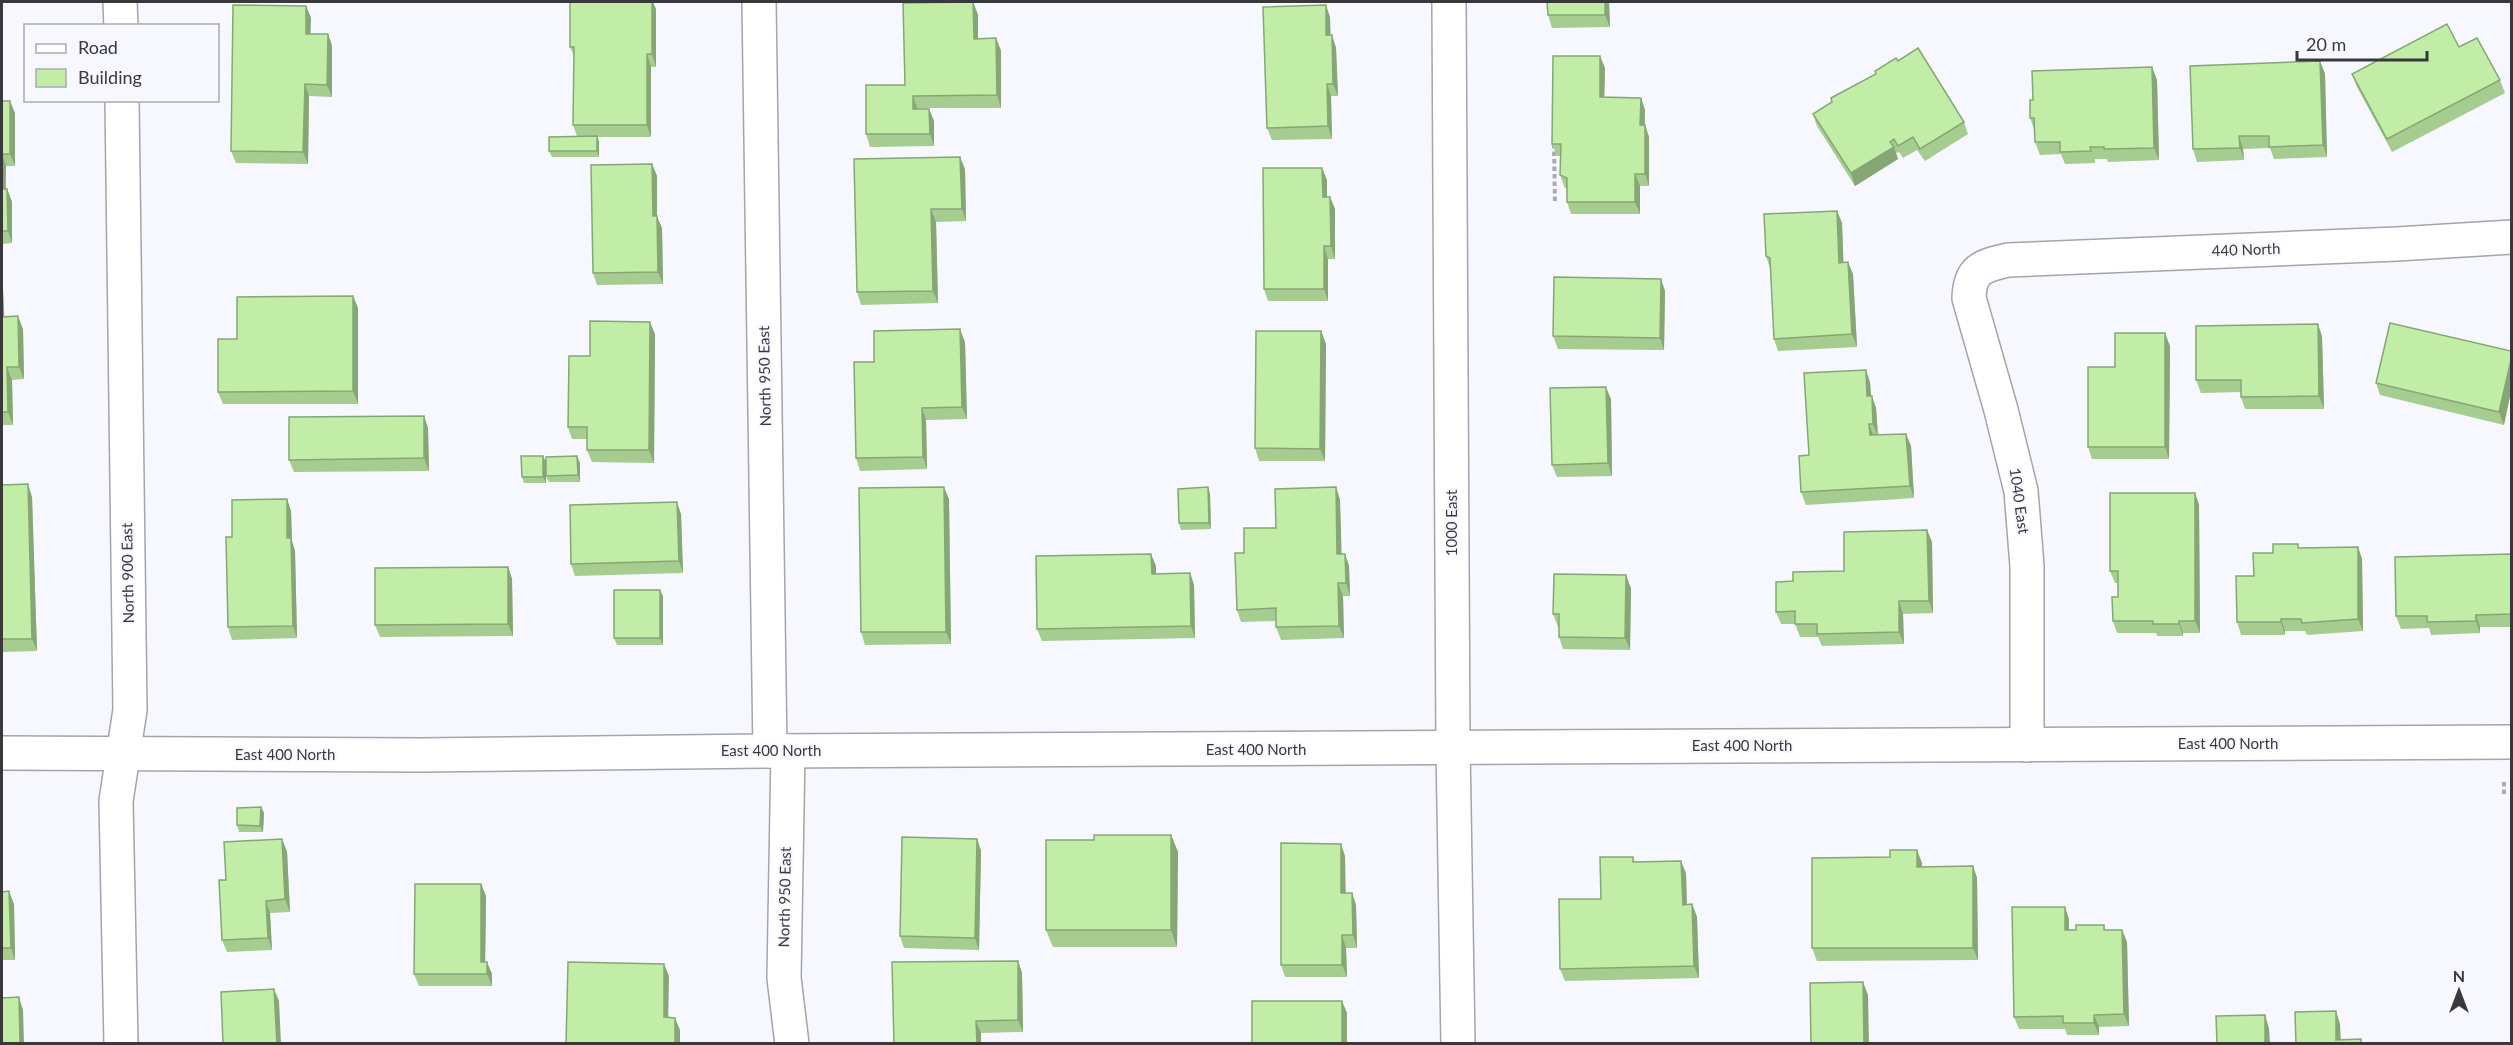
<svg xmlns="http://www.w3.org/2000/svg" width="2513" height="1045" font-family="Lato,sans-serif">
  <style>
    .lines { fill: none; stroke-linecap: round; stroke-linejoin: round }
    .minor-casing { stroke: #a3a4ac; stroke-width: 36 }
    .path { stroke: #aaaab0; stroke-width: 4; stroke-dasharray: 4.5 3; stroke-linecap: butt }
    .minor { stroke: #fff; stroke-width: 33 }
    .wall { fill: #a6cc90 }
    .shaded-wall { fill: #87a675 }
    .building { fill: #c1eda7; stroke: #87a675; stroke-width: 1.5 }
    .labels { text-anchor: middle; stroke-width: 4.5; stroke-linejoin: round; paint-order: stroke }
    .street-label { font-size: 15px; fill: #39393c; stroke: #f7f7ff }
  </style>
  <rect width="100%" height="100%" fill="#f7f7ff"/>
  <g class="lines">
    <g class="minor-casing">
      <g id="minor">
        <polyline points="120,2 121,26"/>
        <polyline points="759,2 770,751"/>
        <polyline points="1449,2 1453,747 1458,1044"/>
        <path d="M2027,745v-179l-6,-75 -20,-81 -32,-112c1,-29 13,-32 39,-38l389,-16 115,-7"/>
        <polyline points="788,751 784,978 792,1044"/>
        <polyline points="2,753 422,755 770,751 2512,742"/>
        <polyline points="121,1044 116,801 130,710 122,100"/>
      </g>
    </g>
    <g class="path">
      <polyline points="1554,144 1555,204"/>
      <polyline points="2504,782 2504,795"/>
    </g>
    <use href="#minor" class="minor"/>
  </g>
  <g class="wall">
    <polygon points="973,2 978,15 978,39 996,38 1001,51 1001,108 917,108 929,109 934,121 934,146 870,147 866,134"/>
    <polygon points="1609,2 1610,27 1552,28 1548,15"/>
    <polygon points="306,6 311,18 310,34 328,34 332,46 332,97 309,96 308,164 236,163 231,151"/>
    <polygon points="656,9 656,67 651,67 651,137 597,137 599,142 599,157 552,157 549,151 577,136 573,125 574,56 570,47"/>
    <polygon points="1330,17 1330,35 1332,35 1336,48 1338,96 1331,96 1332,139 1272,140 1267,128"/>
    <polygon points="2459,47 2500,80 2505,93 2392,152 2357,87 2352,74"/>
    <polygon points="1898,61 1964,122 1968,134 1925,161 1917,150 1903,158 1899,152 1896,153 1898,159 1855,186 1817,126 1813,114 1876,74 1875,71"/>
    <polygon points="2320,61 2325,74 2327,157 2274,159 2270,148 2243,149 2244,160 2197,162 2193,149"/>
    <polygon points="2152,67 2157,80 2159,160 2108,162 2107,159 2095,159 2095,163 2065,164 2061,154 2040,155 2035,142 2035,131 2030,118 2033,100"/>
    <polygon points="1605,68 1604,97 1641,98 1645,110 1645,125 1649,137 1649,186 1640,186 1640,214 1571,214 1567,202 1567,188 1565,188 1560,175 1561,156 1557,156 1552,144"/>
    <polygon points="2,101 15,113 15,166 6,166 6,189 7,189 12,202 12,243 2,244"/>
    <polygon points="652,164 657,176 657,217 662,228 663,284 597,285 593,273"/>
    <polygon points="965,169 966,221 936,222 938,303 861,305 857,292"/>
    <polygon points="1327,180 1327,197 1330,197 1335,209 1335,259 1328,259 1328,301 1268,301 1264,289"/>
    <polygon points="1837,211 1842,223 1843,262 1853,274 1857,347 1778,351 1774,339 1770,268 1766,256"/>
    <polygon points="2,283 3,289 4,317 23,329 24,379 12,380 13,425 2,425"/>
    <polygon points="1665,291 1664,350 1558,349 1553,336"/>
    <polygon points="353,296 358,308 358,404 223,404 218,392 237,339"/>
    <polygon points="1321,331 1326,344 1325,461 1259,461 1255,448"/>
    <polygon points="655,334 654,463 592,462 587,450 587,439 572,439 568,427 590,356"/>
    <polygon points="2322,336 2324,409 2245,409 2241,397 2241,392 2201,393 2196,380"/>
    <polygon points="965,342 967,419 926,420 927,469 860,471 856,458 874,362"/>
    <polygon points="2170,346 2169,459 2092,459 2088,447 2115,367"/>
    <polygon points="2511,351 2504,425 2380,395 2376,383"/>
    <polygon points="1870,382 1871,396 1876,408 1878,435 1906,434 1911,446 1914,498 1806,505 1801,492 1809,455"/>
    <polygon points="1611,399 1612,476 1557,477 1552,465"/>
    <polygon points="424,416 428,428 429,471 294,472 289,460"/>
    <polygon points="546,462 546,483 524,483 522,477"/>
    <polygon points="580,463 580,482 549,482 546,476"/>
    <polygon points="2,485 32,497 37,651 2,652"/>
    <polygon points="1208,487 1210,494 1211,529 1181,530 1179,523"/>
    <polygon points="1336,487 1340,500 1341,554 1345,554 1349,566 1350,596 1343,596 1344,638 1281,640 1276,627 1276,621 1241,622 1237,610 1244,553 1276,528"/>
    <polygon points="2195,493 2199,505 2200,633 2183,633 2183,636 2157,636 2156,633 2117,633 2113,621 2118,597 2118,583 2115,583 2110,571"/>
    <polygon points="287,499 291,511 292,541 295,551 297,638 232,640 228,627 232,537"/>
    <polygon points="949,499 951,644 865,645 861,632"/>
    <polygon points="681,514 683,573 575,576 571,564"/>
    <polygon points="1927,530 1932,542 1933,613 1903,614 1904,644 1822,646 1818,637 1800,637 1795,624 1781,624 1776,612 1793,581 1844,571"/>
    <polygon points="2358,547 2362,559 2363,631 2307,635 2305,631 2285,631 2285,635 2241,635 2237,622 2254,576 2273,553 2299,548"/>
    <polygon points="2511,554 2511,627 2480,627 2480,633 2431,635 2429,628 2401,629 2396,616"/>
    <polygon points="1156,566 1156,574 1190,573 1194,585 1195,638 1042,641 1037,629"/>
    <polygon points="508,567 512,579 513,636 380,637 375,625"/>
    <polygon points="1631,588 1630,650 1563,649 1559,637 1559,627 1558,627 1553,614"/>
    <polygon points="663,596 663,645 617,645 614,638"/>
    <polygon points="261,807 264,813 263,832 239,832 237,825"/>
    <polygon points="1171,835 1178,852 1177,947 1053,947 1046,930 1094,840"/>
    <polygon points="282,839 287,852 290,912 270,913 272,950 227,952 222,940 226,880"/>
    <polygon points="977,839 981,851 979,950 904,948 900,936"/>
    <polygon points="1345,856 1345,893 1352,893 1356,905 1357,948 1346,948 1347,977 1285,977 1281,965"/>
    <polygon points="1633,857 1635,862 1686,873 1687,905 1692,904 1697,917 1699,978 1565,981 1560,969 1601,899"/>
    <polygon points="1922,863 1922,867 1973,866 1977,878 1978,960 1817,961 1812,948"/>
    <polygon points="481,884 486,896 485,962 492,974 492,986 419,986 414,974"/>
    <polygon points="2,892 14,904 15,960 2,960"/>
    <polygon points="2069,919 2069,930 2076,930 2104,925 2105,930 2122,930 2127,942 2129,1026 2099,1027 2099,1035 2067,1035 2065,1029 2019,1029 2014,1017"/>
    <polygon points="1018,961 1022,973 1023,1032 981,1033 981,1044 894,1044"/>
  </g>
  <g class="shaded-wall">
    <polygon points="652,2 653,2 656,9 656,67 652,54"/>
    <polygon points="973,2 978,15 978,51 974,39"/>
    <polygon points="1605,2 1609,2 1610,27 1605,15"/>
    <polygon points="1326,5 1330,17 1331,48 1326,35"/>
    <polygon points="306,6 311,18 310,46 306,34"/>
    <polygon points="328,34 332,46 332,97 327,85"/>
    <polygon points="1332,35 1336,48 1338,96 1333,84"/>
    <polygon points="996,38 1001,51 1001,108 997,95"/>
    <polygon points="647,54 651,67 651,137 647,125"/>
    <polygon points="1600,56 1605,68 1604,109 1600,97"/>
    <polygon points="2320,61 2325,74 2327,157 2323,145"/>
    <polygon points="2152,67 2157,80 2159,160 2154,148"/>
    <polygon points="305,84 309,96 308,164 303,152"/>
    <polygon points="1327,84 1331,96 1332,139 1328,126"/>
    <polygon points="913,96 917,108 917,121 913,109"/>
    <polygon points="1641,98 1645,110 1644,137 1640,125"/>
    <polygon points="10,101 15,113 15,166 10,154"/>
    <polygon points="929,109 934,121 934,146 930,134"/>
    <polygon points="1645,125 1649,137 1649,186 1645,174"/>
    <polygon points="597,136 599,142 599,157 597,151"/>
    <polygon points="2239,136 2243,149 2244,160 2240,148"/>
    <polygon points="1894,147 1898,159 1855,186 1851,173"/>
    <polygon points="2,154 6,166 5,202 2,191"/>
    <polygon points="960,157 965,169 966,221 962,209"/>
    <polygon points="652,164 657,176 657,217 662,228 663,284 658,272 653,216"/>
    <polygon points="1322,168 1327,180 1327,209 1323,197"/>
    <polygon points="1635,174 1640,186 1640,214 1635,202"/>
    <polygon points="7,189 12,202 12,243 8,231"/>
    <polygon points="1330,197 1335,209 1335,259 1331,246"/>
    <polygon points="931,209 936,222 938,303 933,291"/>
    <polygon points="1837,211 1842,223 1844,275 1839,263"/>
    <polygon points="1324,246 1328,259 1328,301 1324,289"/>
    <polygon points="1848,262 1853,274 1857,347 1852,334"/>
    <polygon points="1661,279 1665,291 1664,350 1660,338"/>
    <polygon points="2,283 3,289 5,329 2,321"/>
    <polygon points="353,296 358,308 358,404 353,391"/>
    <polygon points="18,316 23,329 24,379 19,367"/>
    <polygon points="650,322 655,334 654,463 649,450"/>
    <polygon points="2318,324 2322,336 2324,409 2319,396"/>
    <polygon points="960,329 965,342 967,419 962,407"/>
    <polygon points="1321,331 1326,344 1325,461 1320,449"/>
    <polygon points="2165,333 2170,346 2169,459 2165,447"/>
    <polygon points="2511,360 2511,392 2504,425 2499,412"/>
    <polygon points="7,367 12,380 13,425 8,412"/>
    <polygon points="1866,370 1870,382 1872,409 1867,396"/>
    <polygon points="1606,387 1611,399 1612,476 1608,463"/>
    <polygon points="1872,396 1876,408 1878,437 1873,424"/>
    <polygon points="922,408 926,420 927,469 923,457"/>
    <polygon points="424,416 428,428 429,471 424,458"/>
    <polygon points="1869,424 1874,437 1870,435"/>
    <polygon points="1906,434 1911,446 1914,498 1910,486"/>
    <polygon points="543,456 546,462 546,483 543,477"/>
    <polygon points="577,456 580,463 580,482 578,475"/>
    <polygon points="28,484 32,497 37,651 32,639"/>
    <polygon points="944,487 949,499 951,644 946,632"/>
    <polygon points="1208,487 1210,494 1211,529 1209,523"/>
    <polygon points="1336,487 1340,500 1342,566 1337,554"/>
    <polygon points="2195,493 2199,505 2200,633 2195,621"/>
    <polygon points="287,499 291,511 292,541 295,551 297,638 293,626 287,538"/>
    <polygon points="677,502 681,514 683,573 679,561"/>
    <polygon points="1927,530 1932,542 1933,613 1929,601"/>
    <polygon points="2358,547 2362,559 2363,631 2358,619"/>
    <polygon points="1151,554 1156,566 1156,586 1152,574"/>
    <polygon points="1345,554 1349,566 1350,596 1346,583"/>
    <polygon points="508,567 512,579 513,636 508,624"/>
    <polygon points="1190,573 1194,585 1195,638 1191,626"/>
    <polygon points="1626,575 1631,588 1630,650 1625,638"/>
    <polygon points="1338,583 1343,596 1344,638 1339,626"/>
    <polygon points="660,590 663,596 663,645 660,638"/>
    <polygon points="1899,601 1903,614 1904,644 1899,632"/>
    <polygon points="2476,615 2480,627 2480,633 2476,621"/>
    <polygon points="2281,619 2285,631 2285,635 2281,622"/>
    <polygon points="2179,621 2183,633 2183,636 2179,624"/>
    <polygon points="261,807 264,813 263,832 260,826"/>
    <polygon points="1171,835 1178,852 1177,947 1171,930"/>
    <polygon points="282,839 287,852 290,912 285,899"/>
    <polygon points="977,839 981,851 979,950 975,938"/>
    <polygon points="1341,844 1345,856 1346,905 1341,893"/>
    <polygon points="1917,850 1922,863 1922,879 1917,867"/>
    <polygon points="1681,861 1686,873 1687,917 1683,905"/>
    <polygon points="1973,866 1977,878 1978,960 1973,948"/>
    <polygon points="481,884 486,896 485,974 481,962"/>
    <polygon points="9,891 14,904 15,960 11,948"/>
    <polygon points="1352,893 1356,905 1357,948 1353,935"/>
    <polygon points="266,901 270,913 272,950 268,938"/>
    <polygon points="1692,904 1697,917 1699,978 1694,966"/>
    <polygon points="2065,907 2069,919 2069,943 2065,930"/>
    <polygon points="2122,930 2127,942 2129,1026 2124,1014"/>
    <polygon points="1342,935 1346,948 1347,977 1342,965"/>
    <polygon points="1018,961 1022,973 1023,1032 1018,1020"/>
    <polygon points="487,962 492,974 492,986 487,974"/>
    <polygon points="664,964 669,976 668,1029 664,1017"/>
    <polygon points="1863,982 1868,995 1869,1044 1864,1044"/>
    <polygon points="274,989 279,1001 281,1044 277,1044"/>
    <polygon points="19,997 23,1010 24,1044 20,1044"/>
    <polygon points="1342,1001 1347,1013 1347,1044 1342,1044"/>
    <polygon points="2336,1011 2340,1024 2341,1044 2336,1040"/>
    <polygon points="2094,1015 2099,1027 2099,1035 2094,1023"/>
    <polygon points="2265,1015 2269,1028 2270,1044 2265,1044"/>
    <polygon points="675,1018 680,1030 680,1044 675,1044"/>
    <polygon points="976,1021 981,1033 981,1044 977,1044"/>
  </g>
  <g class="building">
    <polygon points="570,2 652,2 652,54 647,54 647,125 573,125 574,47 570,47"/>
    <polygon points="973,2 974,39 996,38 997,95 913,96 913,109 929,109 930,134 866,134 866,85 905,85 903,3"/>
    <polygon points="1547,2 1605,2 1605,15 1548,15"/>
    <polygon points="233,5 306,6 306,34 328,34 327,85 305,84 303,152 231,151"/>
    <polygon points="1326,5 1326,35 1332,35 1333,84 1327,84 1328,126 1267,128 1263,7"/>
    <polygon points="2447,24 2459,47 2477,38 2500,80 2387,139 2352,74"/>
    <polygon points="1918,48 1964,122 1920,149 1913,137 1898,146 1894,139 1890,142 1894,147 1851,173 1813,114 1832,102 1831,98 1876,74 1875,71 1896,58 1898,61"/>
    <polygon points="1553,56 1600,56 1600,97 1641,98 1640,125 1645,125 1645,174 1635,174 1635,202 1567,202 1567,178 1560,175 1561,144 1552,144"/>
    <polygon points="2320,61 2323,145 2269,147 2269,136 2239,136 2240,148 2193,149 2190,66"/>
    <polygon points="2152,67 2154,148 2104,149 2104,147 2090,147 2091,151 2060,152 2060,142 2035,142 2034,118 2030,118 2030,100 2033,100 2032,71"/>
    <polygon points="2,101 10,101 10,154 2,154 2,162"/>
    <polygon points="597,136 597,151 549,151 549,137"/>
    <polygon points="960,157 962,209 931,209 933,291 857,292 854,159"/>
    <polygon points="652,164 653,216 657,216 658,272 593,273 591,165"/>
    <polygon points="1263,168 1322,168 1323,197 1330,197 1331,246 1324,246 1324,289 1264,289"/>
    <polygon points="2,189 7,189 8,231 2,231"/>
    <polygon points="1837,211 1839,263 1848,262 1852,334 1774,339 1770,258 1766,256 1764,214"/>
    <polygon points="1554,277 1661,279 1660,338 1553,336"/>
    <polygon points="353,296 353,391 218,392 218,339 237,339 237,297"/>
    <polygon points="18,316 19,367 7,367 8,412 2,412 2,317"/>
    <polygon points="590,321 650,322 649,450 587,450 587,427 568,427 569,356 590,356"/>
    <polygon points="2390,323 2511,351 2511,360 2499,412 2376,383"/>
    <polygon points="2318,324 2319,396 2241,397 2241,380 2196,380 2196,326"/>
    <polygon points="960,329 962,407 922,408 923,457 856,458 854,362 874,362 874,331"/>
    <polygon points="1256,331 1321,331 1320,449 1255,448"/>
    <polygon points="2115,333 2165,333 2165,447 2088,447 2088,367 2115,367"/>
    <polygon points="1866,370 1867,396 1872,396 1873,424 1869,424 1870,435 1906,434 1910,486 1801,492 1799,456 1809,455 1804,373"/>
    <polygon points="1606,387 1608,463 1552,465 1550,388"/>
    <polygon points="424,416 424,458 289,460 289,417"/>
    <polygon points="521,456 543,456 543,477 522,477"/>
    <polygon points="577,456 578,475 546,476 546,457"/>
    <polygon points="28,484 32,639 2,639 2,485"/>
    <polygon points="944,487 946,632 861,632 859,488"/>
    <polygon points="1208,487 1209,523 1179,523 1178,489"/>
    <polygon points="1336,487 1337,554 1345,554 1346,583 1338,583 1339,626 1276,627 1276,608 1237,610 1235,553 1244,553 1244,528 1276,528 1275,489"/>
    <polygon points="2110,493 2195,493 2195,621 2179,621 2179,624 2153,624 2153,621 2113,621 2112,597 2118,597 2118,571 2110,571"/>
    <polygon points="287,499 287,538 291,538 293,626 228,627 226,537 232,537 232,500"/>
    <polygon points="677,502 679,561 571,564 570,505"/>
    <polygon points="1927,530 1929,601 1899,601 1899,632 1817,634 1817,624 1795,624 1795,611 1776,612 1776,582 1793,581 1793,572 1844,571 1844,532"/>
    <polygon points="2273,544 2298,544 2298,548 2358,547 2358,619 2302,623 2301,619 2281,619 2281,622 2237,622 2236,576 2254,576 2253,553 2273,553"/>
    <polygon points="1151,554 1152,574 1190,573 1191,626 1037,629 1036,556"/>
    <polygon points="2511,554 2511,614 2476,615 2476,621 2427,622 2427,616 2396,616 2395,557"/>
    <polygon points="508,567 508,624 375,625 375,568"/>
    <polygon points="1554,574 1626,575 1625,638 1559,637 1559,614 1553,614"/>
    <rect x="614" y="590" width="46" height="48"/>
    <polygon points="261,807 260,826 237,825 237,808"/>
    <polygon points="1094,835 1171,835 1171,930 1046,930 1046,840 1094,840"/>
    <polygon points="902,837 977,839 975,938 900,936"/>
    <polygon points="282,839 285,899 266,901 268,938 222,940 219,880 226,880 224,842"/>
    <polygon points="1281,843 1341,844 1341,893 1352,893 1353,935 1342,935 1342,965 1281,965"/>
    <polygon points="1890,850 1917,850 1917,867 1973,866 1973,948 1812,948 1812,858 1890,857"/>
    <polygon points="1600,857 1633,857 1633,862 1681,861 1683,905 1692,904 1694,966 1560,969 1559,899 1601,899"/>
    <polygon points="415,884 481,884 481,962 487,962 487,974 414,974"/>
    <polygon points="9,891 11,948 2,948 2,892"/>
    <polygon points="2012,907 2065,907 2065,930 2076,930 2076,925 2104,925 2104,930 2122,930 2124,1014 2094,1015 2094,1023 2063,1023 2063,1016 2014,1017"/>
    <polygon points="1018,961 1018,1020 976,1021 977,1044 894,1044 892,962"/>
    <polygon points="568,962 664,964 664,1017 675,1018 675,1044 566,1044"/>
    <polygon points="1863,982 1864,1044 1811,1044 1810,983"/>
    <polygon points="274,989 277,1044 216,1044 223,1043 221,992"/>
    <polygon points="19,997 20,1044 2,1044 2,998"/>
    <rect x="1252" y="1001" width="90" height="43"/>
    <polygon points="2336,1011 2336,1040 2361,1039 2361,1044 2296,1044 2295,1012"/>
    <polygon points="2265,1015 2265,1044 2217,1044 2216,1016"/>
  </g>
  <g class="labels">
    <g class="street-label">
      <text transform="translate(2246 250) rotate(-2)" y="5">440 North</text>
      <text transform="translate(765 376) rotate(-91)" y="5">North 950 East</text>
      <text transform="translate(2019 501) rotate(82)" y="5">1040 East</text>
      <text transform="translate(1452 523) rotate(-90)" y="5">1000 East</text>
      <text transform="translate(128 573) rotate(-91)" y="5">North 900 East</text>
      <text x="2228" y="749">East 400 North</text>
      <text x="1742" y="751">East 400 North</text>
      <text x="1256" y="755">East 400 North</text>
      <text x="771" y="756">East 400 North</text>
      <text x="285" y="760">East 400 North</text>
      <text transform="translate(785 897) rotate(-89)" y="5">North 950 East</text>
    </g>
  </g>
  <rect width="2513" height="1045" fill="none" stroke="#39393c" stroke-width="6"/>
  <rect x="24" y="24" width="195" height="78" fill="#f7f7ff" stroke="#ababb1" stroke-width="1.5"/>
  <rect x="36" y="44" width="30" height="9" fill="#ffffff" stroke="#ababb1" stroke-width="1.5"/>
  <text x="78" y="54" font-size="18" fill="#39393c">Road</text>
  <rect x="36" y="69" width="30" height="18" fill="#c1eda7" stroke="#ababb1" stroke-width="1.5"/>
  <text x="78" y="84" font-size="18" fill="#39393c">Building</text>
  <g transform="translate(2459 991)" stroke="#f7f7ff" stroke-width="4.5" paint-order="stroke">
  <path d="M0-4.5L10 22L0 15L-10 22Z" fill="#39393c"/>
  <text y="-9" font-size="16" font-weight="bold" text-anchor="middle" fill="#39393c">N</text>
  </g>
  <path d="M2297 51v9h130v-9" fill="none" stroke="#39393c" stroke-width="3"/>
  <text x="2306" y="51" font-size="18" fill="#39393c" stroke="#f7f7ff" stroke-width="4.5" paint-order="stroke">20 m</text>
</svg>
